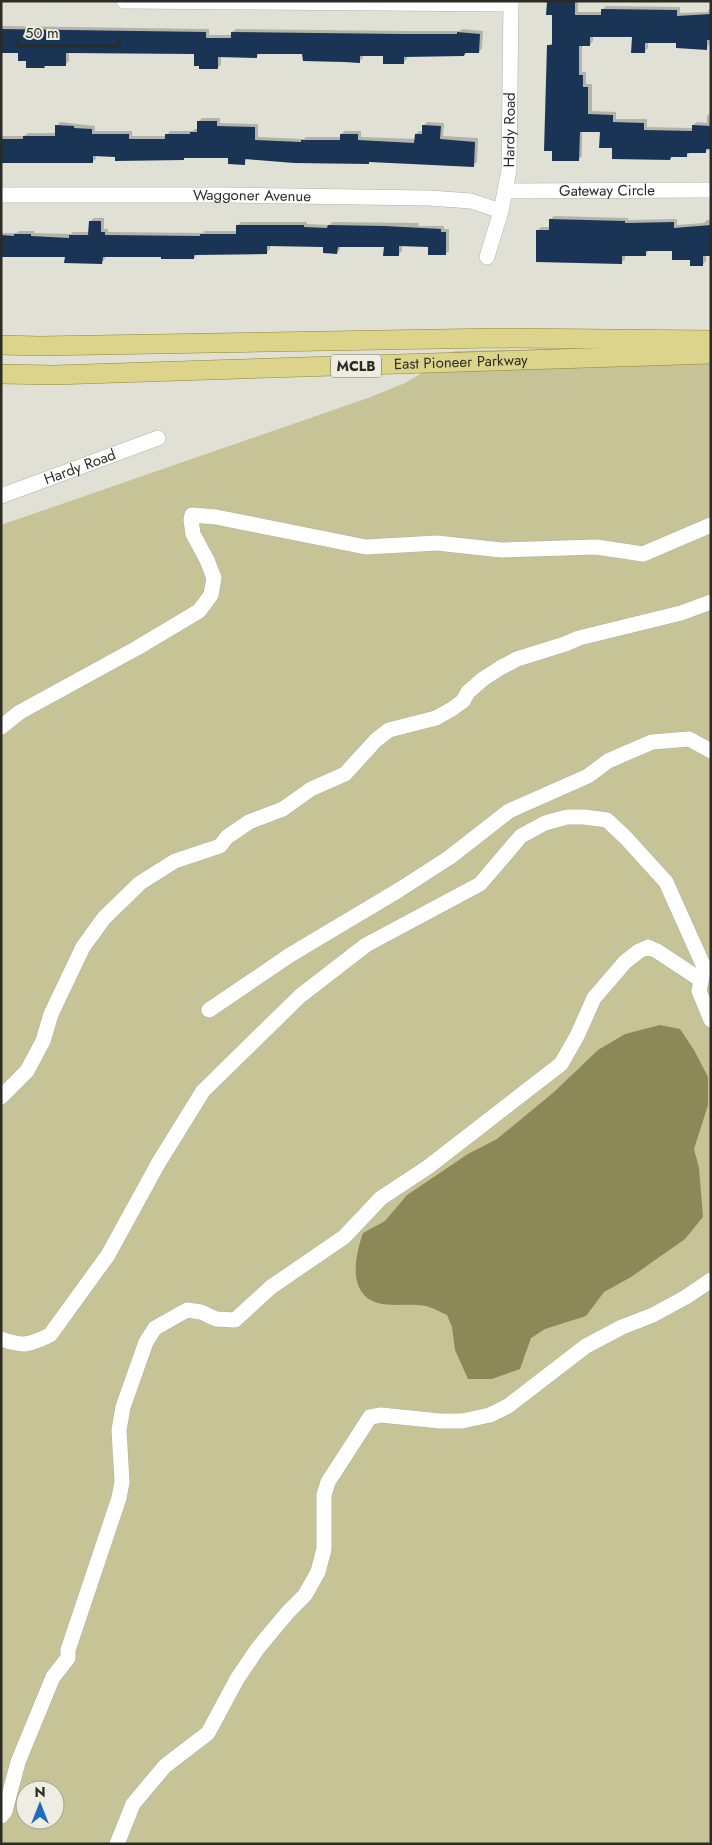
<svg xmlns="http://www.w3.org/2000/svg" width="712" height="1845" font-family="Jost,sans-serif">
  <style>
    .green { fill: #c6c396; fill-rule: evenodd }
    .water { fill: #8d8858 }
    .shadow { fill: #0003 }
    .building { fill: #193455 }
    .lines { fill: none; stroke-linecap: round; stroke-linejoin: round }
    .minor-casing { stroke: #b1b0a5; stroke-width: 16 }
    .major-casing { stroke: #8f8635; stroke-width: 20 }
    .minor { stroke: #fff; stroke-width: 15 }
    .major { stroke: #dcd48b; stroke-width: 19 }
    .labels { text-anchor: middle; stroke-width: 5; stroke-linejoin: round; paint-order: stroke }
    .shield { fill: #eeede2; stroke: #66665f; stroke-width: 1 }
    .shield-label { font-size: 14px; font-weight: bold; fill: #2c2c27 }
    .street-label { font-size: 15px; fill: #2c2c27; stroke: #eeede2 }
  </style>
  <rect width="100%" height="100%" fill="#e1e0d4"/>
  <path class="green" d="M553,349h158v1495h-710v-1319l367,-127 37,-15 17,-10 32,-22zM25,1790h30v30h-30z"/>
  <path class="water" d="M660,1025l20,4 14,21 14,27v28l-14,44 5,19 4,49 -18,22 -54,38 -27,15 -18,24 -41,13 -14,9 -11,31 -28,10h-24l-13,-29 -3,-23 -5,-12c-7,-3 -15,-8 -22,-9 -15,-3 -32,1 -47,-3 -31,-9 -23,-47 -15,-70l22,-12 22,-26 61,-41 29,-15 57,-47 44,-42 27,-16z"/>
  <g class="shadow">
    <polygon points="549,1 578,1 578,12 603,12 603,9 606,6 680,7 680,13 707,12 711,8 711,42 706,49 694,49 694,47 677,42 648,42 648,48 644,52 633,36 593,35 593,41 590,45 582,45 582,72 586,72 586,84 592,84 592,111 616,112 616,119 647,119 647,127 693,128 693,125 697,122 707,123 707,116 711,113 711,148 705,152 690,153 686,156 673,156 670,159 613,146 601,131 582,130 582,156 578,160 553,150 548,46 553,42 554,14"/>
    <polygon points="1,26 209,29 209,35 232,35 232,32 236,29 406,31 460,31 462,29 483,31 482,48 479,52 468,52 464,55 407,56 407,59 403,63 384,55 363,55 363,58 359,61 304,53 260,53 256,57 221,56 221,65 217,68 195,53 69,52 69,61 66,64 46,64 44,67 27,60 20,52 1,52"/>
    <polygon points="202,118 220,118 220,123 258,124 258,137 304,139 306,137 341,137 341,134 345,131 361,131 361,137 416,139 416,134 419,131 423,131 423,126 427,122 444,123 443,136 478,138 477,162 473,165 371,160 369,162 248,158 244,163 229,157 185,157 183,159 96,155 96,159 92,162 1,161 1,136 24,136 28,133 57,133 57,126 60,122 95,126 95,131 132,131 132,136 166,136 170,131 192,131 195,129 199,129 199,121"/>
    <polygon points="554,216 628,218 628,220 677,219 677,225 704,223 707,220 711,220 711,255 706,255 706,261 702,265 674,250 649,249 646,255 625,255 625,259 621,263 538,230 541,227 550,227 550,220"/>
    <polygon points="94,218 104,218 104,229 108,229 108,232 203,233 205,231 237,231 237,226 241,222 307,222 307,224 330,225 332,222 419,223 418,226 444,226 444,229 449,229 449,251 445,254 429,246 402,245 402,251 398,255 385,245 341,246 340,249 337,253 325,246 270,244 270,249 266,253 198,254 194,258 163,256 106,255 105,259 102,262 66,256 1,256 1,233 17,233 19,231 34,231 34,233 71,234 73,232 90,232 90,221"/>
  </g>
  <g class="building">
    <polygon points="547,2 575,2 575,15 601,15 601,9 677,10 677,16 711,14 711,40 707,40 707,50 676,48 676,43 645,43 645,53 631,53 632,37 590,37 590,46 579,46 579,75 583,75 583,87 588,87 588,114 613,115 613,122 644,123 644,130 692,131 692,125 711,126 711,149 706,149 706,153 687,153 687,157 671,157 670,160 612,159 612,148 599,148 600,132 580,132 579,161 552,161 552,151 544,151 547,45 552,45 552,15 546,15"/>
    <polygon points="1,29 206,32 206,38 231,38 231,32 402,34 457,34 457,32 480,34 479,53 465,53 464,56 404,57 404,64 383,64 383,56 360,56 360,63 344,62 303,61 302,54 257,54 257,58 218,57 218,69 199,69 199,66 194,66 194,54 66,53 66,66 44,66 45,68 26,68 26,61 18,61 18,53 1,53"/>
    <polygon points="197,121 217,121 217,126 255,127 255,140 301,142 301,140 340,140 340,134 358,134 358,140 414,143 415,134 422,134 422,125 441,126 440,139 475,142 474,167 369,162 369,164 294,163 245,159 245,165 228,164 228,158 184,158 184,160 115,161 115,157 93,156 93,163 1,163 1,139 23,139 23,136 55,136 55,125 74,126 74,128 92,129 92,134 129,134 129,139 165,139 165,134 190,134 190,132 197,132"/>
    <polygon points="549,219 625,221 625,223 674,222 674,228 711,225 711,256 703,256 703,266 690,266 690,260 672,260 672,251 646,251 646,256 622,256 622,264 536,262 536,230 549,230"/>
    <polygon points="89,221 101,221 101,232 105,232 105,235 200,236 200,234 236,234 236,225 304,225 304,227 327,228 328,225 384,226 441,229 441,232 446,232 446,255 428,255 428,247 399,246 399,256 383,256 384,247 338,247 337,254 323,253 323,247 267,246 267,254 194,255 194,259 161,259 161,257 103,257 102,264 64,263 65,257 1,257 1,235 14,236 14,234 31,234 31,236 69,238 69,235 88,235"/>
  </g>
  <g class="lines">
    <g class="minor-casing">
      <g id="minor">
        <polyline points="124,1 511,4"/>
        <path id="s1" d="M505,191l206,-1"/>
        <path id="s2" d="M1,195h226l202,3 42,3 30,10"/>
        <path id="s3" d="M487,257l14,-46 8,-41 2,-169"/>
        <path id="s4" d="M1,496l157,-58"/>
        <polyline points="1,727 20,712 137,648 199,611 211,595 214,578 207,560 193,534 191,520 192,515 216,517 366,547 437,543 501,550 596,547 643,554 711,525"/>
        <polyline points="209,1010 290,955 399,890 450,857 509,811 588,776 608,761 652,742 689,739 711,751"/>
        <polyline points="1,1097 27,1071 43,1041 51,1014 83,947 104,918 140,883 175,861 220,846 227,837 249,822 283,809 311,789 345,774 376,740 389,730 436,718 452,709 463,701 468,692 483,679 500,668 517,659 565,644 579,638 681,613 711,602"/>
        <path d="M1,1339c23,8 28,6 49,-4l58,-80 51,-93 44,-71 97,-95 66,-51 114,-61 41,-48 24,-13 22,-6h17l23,3 19,18 40,44 38,85 -5,24 12,29"/>
        <polyline points="1,1816 5,1811 18,1762 53,1677 68,1658 68,1650 119,1498 122,1482 119,1430 123,1407 146,1342 155,1328 187,1310 201,1312 216,1319 235,1320 271,1287 344,1237 381,1198 428,1167 561,1064 577,1036 594,998 625,962 639,951 648,947 657,951 701,980"/>
        <polyline points="117,1844 133,1804 165,1766 208,1733 237,1679 258,1648 288,1612 305,1595 318,1572 324,1549 324,1495 328,1482 370,1417 381,1415 440,1421 462,1421 490,1415 508,1406 586,1346 622,1327 653,1315 686,1297 711,1280"/>
      </g>
    </g>
    <g class="major-casing">
      <g id="major">
        <polyline points="1,345 40,346 496,338 711,340"/>
        <path id="s5" d="M1,374l53,1 657,-21"/>
      </g>
    </g>
    <use href="#minor" class="minor"/>
    <use href="#major" class="major"/>
  </g>
  <g class="labels">
    <rect class="shield" x="331" y="354.5" width="50" height="23" rx="4"/>
    <g class="shield-label">
      <text x="356" y="371">MCLB</text>
    </g>
    <g class="street-label">
      <text dy="5" stroke="none"><textPath href="#s3" startOffset="130">Hardy Road</textPath></text>
      <text dy="5" stroke="none"><textPath href="#s1" startOffset="102">Gateway Circle</textPath></text>
      <text dy="5" stroke="none"><textPath href="#s2" startOffset="251">Waggoner Avenue</textPath></text>
      <text dy="5" stroke="none"><textPath href="#s5" startOffset="460">East Pioneer Parkway</textPath></text>
      <text dy="5" stroke="none"><textPath href="#s4" startOffset="84">Hardy Road</textPath></text>
    </g>
  </g>
  <rect width="712" height="1845" fill="none" stroke="#2c2c27" stroke-width="5"/>
  <g transform="translate(40 1805)"><circle r="24" fill="#eeede2" stroke="#a0a097"/>
  <path d="M0-4L9 19L0 12L-9 19Z" fill="#206bbb"/>
  <text y="-8" font-size="14" font-weight="bold" text-anchor="middle" fill="#2c2c27">N</text>
  </g>
  <path d="M18 38v8h101v-8" fill="none" stroke="#2c2c27" stroke-width="2.5"/>
  <text x="25" y="38" font-size="15" fill="#2c2c27" stroke="#eeede2" stroke-width="4" paint-order="stroke">50 m</text>
</svg>
